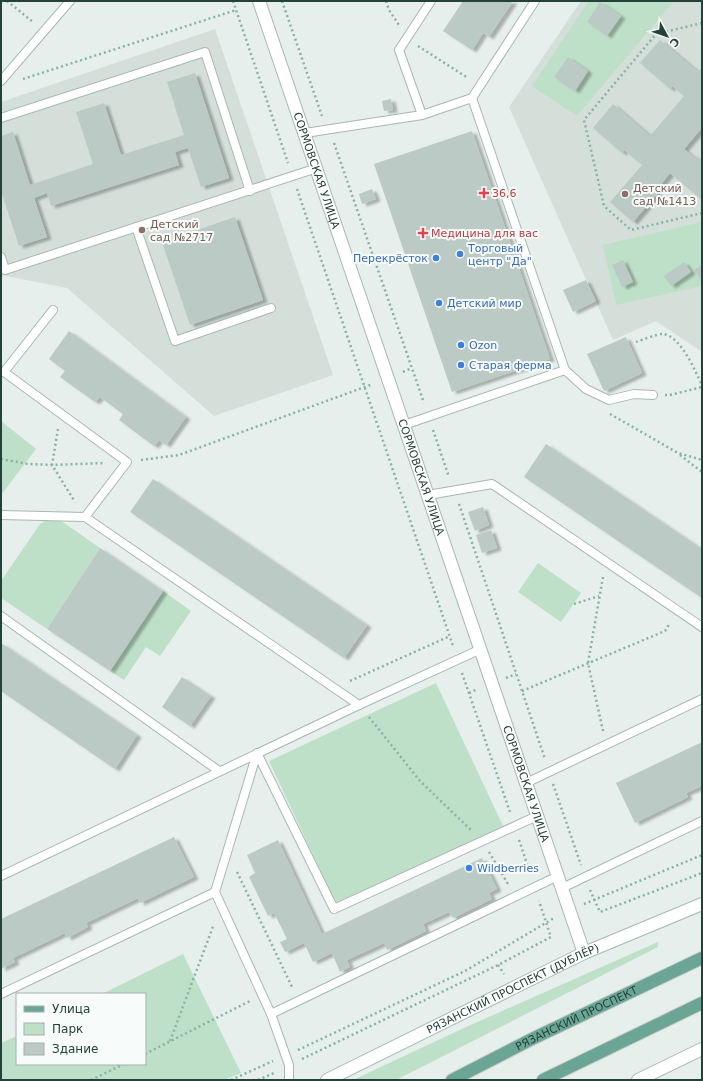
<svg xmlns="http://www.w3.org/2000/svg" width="703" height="1081" font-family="'DejaVu Sans',sans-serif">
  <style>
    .built { fill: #d4dfda }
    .green { fill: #bfe0c8 }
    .building { fill: #bbcac4; filter: url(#shadow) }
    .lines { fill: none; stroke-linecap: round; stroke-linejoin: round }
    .service-casing { stroke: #a8b8b2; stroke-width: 10 }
    .tertiary-casing { stroke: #a8b8b2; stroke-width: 14 }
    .secondary-casing { stroke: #a4bbb3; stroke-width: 14 }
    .primary-casing { stroke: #c2cac8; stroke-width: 14 }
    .path { stroke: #86b3a5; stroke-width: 2.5; stroke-dasharray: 2 3; stroke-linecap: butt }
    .service { stroke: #fff; stroke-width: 8 }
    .tertiary { stroke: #fff; stroke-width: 12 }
    .secondary { stroke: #fff; stroke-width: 12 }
    .primary { stroke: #6aa596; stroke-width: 12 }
    .health-dot { fill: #e0444e; stroke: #f7fbf9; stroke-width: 1.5 }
    .education-dot { fill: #8d6e63; stroke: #f7fbf9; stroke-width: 1.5 }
    .shop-dot { fill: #3f7fe0; stroke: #f7fbf9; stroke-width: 1.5 }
    .labels { text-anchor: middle; stroke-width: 4; stroke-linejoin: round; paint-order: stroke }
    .street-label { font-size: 11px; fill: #24423a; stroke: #f7fbf9 }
    .education-label { font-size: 11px; fill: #785e54; stroke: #f7fbf9; text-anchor: start }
    .health-label { font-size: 11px; fill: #be3a42; stroke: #f7fbf9; text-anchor: start }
    .shop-label { font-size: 11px; fill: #366cbe; stroke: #f7fbf9; text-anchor: start }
  </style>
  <defs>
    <filter id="shadow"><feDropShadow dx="4.5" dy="2.5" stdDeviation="1" flood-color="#0004"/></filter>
  </defs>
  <rect width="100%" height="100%" fill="#e6efeb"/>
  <g class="built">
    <polygon points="581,1 702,1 702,352 656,321 613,340 509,107"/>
    <polygon points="215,29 333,375 214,416 67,288 1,275 1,102"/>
  </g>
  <g class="green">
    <polygon points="589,1 674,1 577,116 532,86"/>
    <polygon points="702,222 702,286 616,305 603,245"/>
    <polygon points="1,421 36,449 1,495"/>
    <polygon points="54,516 100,548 47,629 1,598 1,581 40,524"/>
    <polygon points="538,563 581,593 561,622 518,592"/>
    <polygon points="163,591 191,611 160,656 146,647 124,680 110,671"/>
    <polygon points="436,683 503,826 336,904 269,761"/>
    <polygon points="658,942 658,947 396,1080 353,1080 466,1027"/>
    <polygon points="183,954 241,1073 224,1080 1,1080 1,1043 17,1036 17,1064 145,1064 145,994 102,994"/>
  </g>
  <g class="building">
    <polygon points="463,1 513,1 489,37 483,33 472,50 443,31"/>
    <polygon points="600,2 621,16 607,36 587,22"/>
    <polygon points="660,40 698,72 702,67 702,128 684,149 696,159 699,157 702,160 702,200 670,173 656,191 658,193 633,222 610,202 642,165 624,150 622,153 593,128 613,104 650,136 684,96 672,86 670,89 640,63"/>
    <polygon points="568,57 588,71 575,91 554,77"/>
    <polygon points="195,73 229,178 201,187 188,148 175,152 179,165 51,206 47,193 34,198 47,237 19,246 1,191 1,136 13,132 30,185 93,164 76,112 104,103 121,155 184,135 167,82"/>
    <polygon points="391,99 393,110 384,111 382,101"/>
    <polygon points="472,131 550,359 452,392 374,164"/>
    <polygon points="372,189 376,199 362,204 359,194"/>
    <polygon points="235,217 263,300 190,325 162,242"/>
    <polygon points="623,260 633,282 622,287 612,265"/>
    <polygon points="684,262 691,272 671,286 664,276"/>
    <polygon points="702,265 702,279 701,280 694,270"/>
    <polygon points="586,280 596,301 573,312 563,290"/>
    <polygon points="69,331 186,417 166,445 159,440 154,446 119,420 123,414 100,397 95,402 60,377 65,371 49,359"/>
    <polygon points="626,337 642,373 604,391 587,354"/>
    <polygon points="546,444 702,549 702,598 524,477"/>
    <polygon points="153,479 367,625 344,658 130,512"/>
    <polygon points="483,507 489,525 475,531 468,512"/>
    <polygon points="491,530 497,548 482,553 476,535"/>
    <polygon points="100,548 163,591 110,671 47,629"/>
    <polygon points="1,643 137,735 115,769 1,691"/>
    <polygon points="182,677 211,696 190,726 162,707"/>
    <polygon points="702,742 702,786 686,793 688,797 635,823 616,783"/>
    <polygon points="174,837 194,877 140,903 138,898 86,923 88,927 67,938 65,933 13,958 15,962 1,969 1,919"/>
    <polygon points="278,840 322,934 482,858 497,889 489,893 492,899 453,918 449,912 423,924 426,931 387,950 384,943 347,960 350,967 340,972 332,953 313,962 304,943 285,952 280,942 287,939 274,913 268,916 249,877 255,873 247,855"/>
  </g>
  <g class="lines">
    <g class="service-casing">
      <g id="service">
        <polyline points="1,81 70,1"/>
        <polyline points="422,115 399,50 431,1"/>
        <polyline points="1,118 205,52 250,191"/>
        <polyline points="305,133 422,115 472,98 535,1"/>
        <polyline points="136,227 175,341 271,308"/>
        <polyline points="1,257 5,270 317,168"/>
        <polyline points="53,310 4,372 127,462 85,517 359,705"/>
        <polyline points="565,370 586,389 609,400 634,394 653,395"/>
        <polyline points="404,425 565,370 472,98"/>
        <polyline points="428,495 492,484 702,627"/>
        <polyline points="1,515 85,517"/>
        <polyline points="1,616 219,771"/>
        <polyline points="526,783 702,699"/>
        <polyline points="1,876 359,705 481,649"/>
        <polyline points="562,888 702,821"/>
        <polyline points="215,892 257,753 334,909 537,816"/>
        <polyline points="1,994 215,892 271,1014 558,876"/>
        <polyline points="271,1014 289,1065 289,1080"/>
      </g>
    </g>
    <g class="tertiary-casing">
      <g id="tertiary">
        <path id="s1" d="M259,1l325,952"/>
        <polyline points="638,1080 702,1049"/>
      </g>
    </g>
    <g class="secondary-casing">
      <g id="secondary">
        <path id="s2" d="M327,1080l257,-127 118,-49"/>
      </g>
    </g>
    <g class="primary-casing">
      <g id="primary">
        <path id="s3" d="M452,1080l82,-42 168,-80"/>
        <polyline points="543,1080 702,1003"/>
      </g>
    </g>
    <g class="path">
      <polyline points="7,1 33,22"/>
      <polyline points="233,1 288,163"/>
      <polyline points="282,1 322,116"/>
      <polyline points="386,1 389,10 399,25"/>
      <polyline points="702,23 656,34 584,120 604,206 631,230 702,213"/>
      <polyline points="418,46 468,78"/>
      <polyline points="23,79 236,10"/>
      <polyline points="334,143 424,403"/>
      <polyline points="297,189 453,646"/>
      <path d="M636,342c6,-2 21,-8 27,-8 18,2 32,37 39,51"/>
      <polyline points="403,372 412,368"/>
      <polyline points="665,395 670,395 702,387"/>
      <polyline points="610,414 678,453 702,460"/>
      <polyline points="58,429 52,465 75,502"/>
      <polyline points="433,430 449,477"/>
      <polyline points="680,455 702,472"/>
      <polyline points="1,459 28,464 52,465 104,463"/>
      <polyline points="141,460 179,455 373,384"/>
      <polyline points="459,504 545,759"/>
      <polyline points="603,577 588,663 603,731"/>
      <polyline points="574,604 599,596"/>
      <polyline points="462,673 510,812"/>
      <polyline points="506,678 516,674"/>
      <polyline points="350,681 450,636"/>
      <polyline points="522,691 665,631 670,623"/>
      <polyline points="469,693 478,689"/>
      <polyline points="369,717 420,781 471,830"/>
      <polyline points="553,784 581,865"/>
      <polyline points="519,840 530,873"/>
      <polyline points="489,852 508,884"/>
      <polyline points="237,872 293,989"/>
      <polyline points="590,890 600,912 702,873"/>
      <polyline points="584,904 702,855"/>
      <polyline points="498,965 504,974"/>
      <polyline points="170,1041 214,924"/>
      <polyline points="298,1050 465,971 554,918"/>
      <polyline points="145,1054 250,1001"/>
      <polyline points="302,1059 498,965 551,937 539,901"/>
      <polyline points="91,1080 124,1064"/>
      <polyline points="231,1080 273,1061"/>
      <polyline points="258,1080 274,1073"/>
    </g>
    <use href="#service" class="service"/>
    <use href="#tertiary" class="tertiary"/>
    <use href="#secondary" class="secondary"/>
    <use href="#primary" class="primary"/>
  </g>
  <g class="health-dot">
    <path d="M482 187h4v4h4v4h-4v4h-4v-4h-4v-4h4z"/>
    <path d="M421 227h4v4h4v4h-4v4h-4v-4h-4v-4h4z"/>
  </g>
  <g class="education-dot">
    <circle cx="625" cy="194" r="4"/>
    <circle cx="142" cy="230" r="4"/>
  </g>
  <g class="shop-dot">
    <circle cx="460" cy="254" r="4"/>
    <circle cx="436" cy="258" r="4"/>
    <circle cx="439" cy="303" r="4"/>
    <circle cx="461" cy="345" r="4"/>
    <circle cx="461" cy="365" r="4"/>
    <circle cx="469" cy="868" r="4"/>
  </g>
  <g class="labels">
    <g class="street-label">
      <text dy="4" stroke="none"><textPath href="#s1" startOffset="179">СОРМОВСКАЯ УЛИЦА</textPath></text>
      <text dy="4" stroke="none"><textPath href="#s1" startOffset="503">СОРМОВСКАЯ УЛИЦА</textPath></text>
      <text dy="4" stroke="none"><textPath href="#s1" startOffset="827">СОРМОВСКАЯ УЛИЦА</textPath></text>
      <text dy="4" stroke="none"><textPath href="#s2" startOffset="207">РЯЗАНСКИЙ ПРОСПЕКТ (ДУБЛЁР)</textPath></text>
      <text dy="4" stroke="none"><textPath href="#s3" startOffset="139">РЯЗАНСКИЙ ПРОСПЕКТ</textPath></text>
    </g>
    <g class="education-label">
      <text x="633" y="192">Детский<tspan x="633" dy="13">сад №1413</tspan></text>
      <text x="150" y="228">Детский<tspan x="150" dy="13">сад №2717</tspan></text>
    </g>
    <g class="health-label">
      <text x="492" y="197">36,6</text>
      <text x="431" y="237">Медицина для вас</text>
    </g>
    <g class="shop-label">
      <text x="468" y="252">Торговый<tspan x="468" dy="13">центр "Да"</tspan></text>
      <text x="428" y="262" text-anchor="end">Перекрёсток</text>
      <text x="447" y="307">Детский мир</text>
      <text x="469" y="349">Ozon</text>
      <text x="469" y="369">Старая ферма</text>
      <text x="477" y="872">Wildberries</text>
    </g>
  </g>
  <rect width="703" height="1081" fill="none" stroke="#24423a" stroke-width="4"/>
  <rect x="16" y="993" width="130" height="72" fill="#f7fbf9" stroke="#a3b1ad"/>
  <rect x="24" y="1006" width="20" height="6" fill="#6aa596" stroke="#a3b1ad"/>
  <text x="52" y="1013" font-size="12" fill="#24423a">Улица</text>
  <rect x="24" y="1023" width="20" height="12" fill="#bfe0c8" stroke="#a3b1ad"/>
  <text x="52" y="1033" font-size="12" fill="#24423a">Парк</text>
  <rect x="24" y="1043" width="20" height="12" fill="#bbcac4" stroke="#a3b1ad"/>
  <text x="52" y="1053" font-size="12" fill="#24423a">Здание</text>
  <g transform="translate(667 36) rotate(130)" stroke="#f7fbf9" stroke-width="3" paint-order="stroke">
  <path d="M0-3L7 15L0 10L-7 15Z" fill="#24423a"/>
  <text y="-6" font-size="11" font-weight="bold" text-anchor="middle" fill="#24423a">С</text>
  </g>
</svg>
